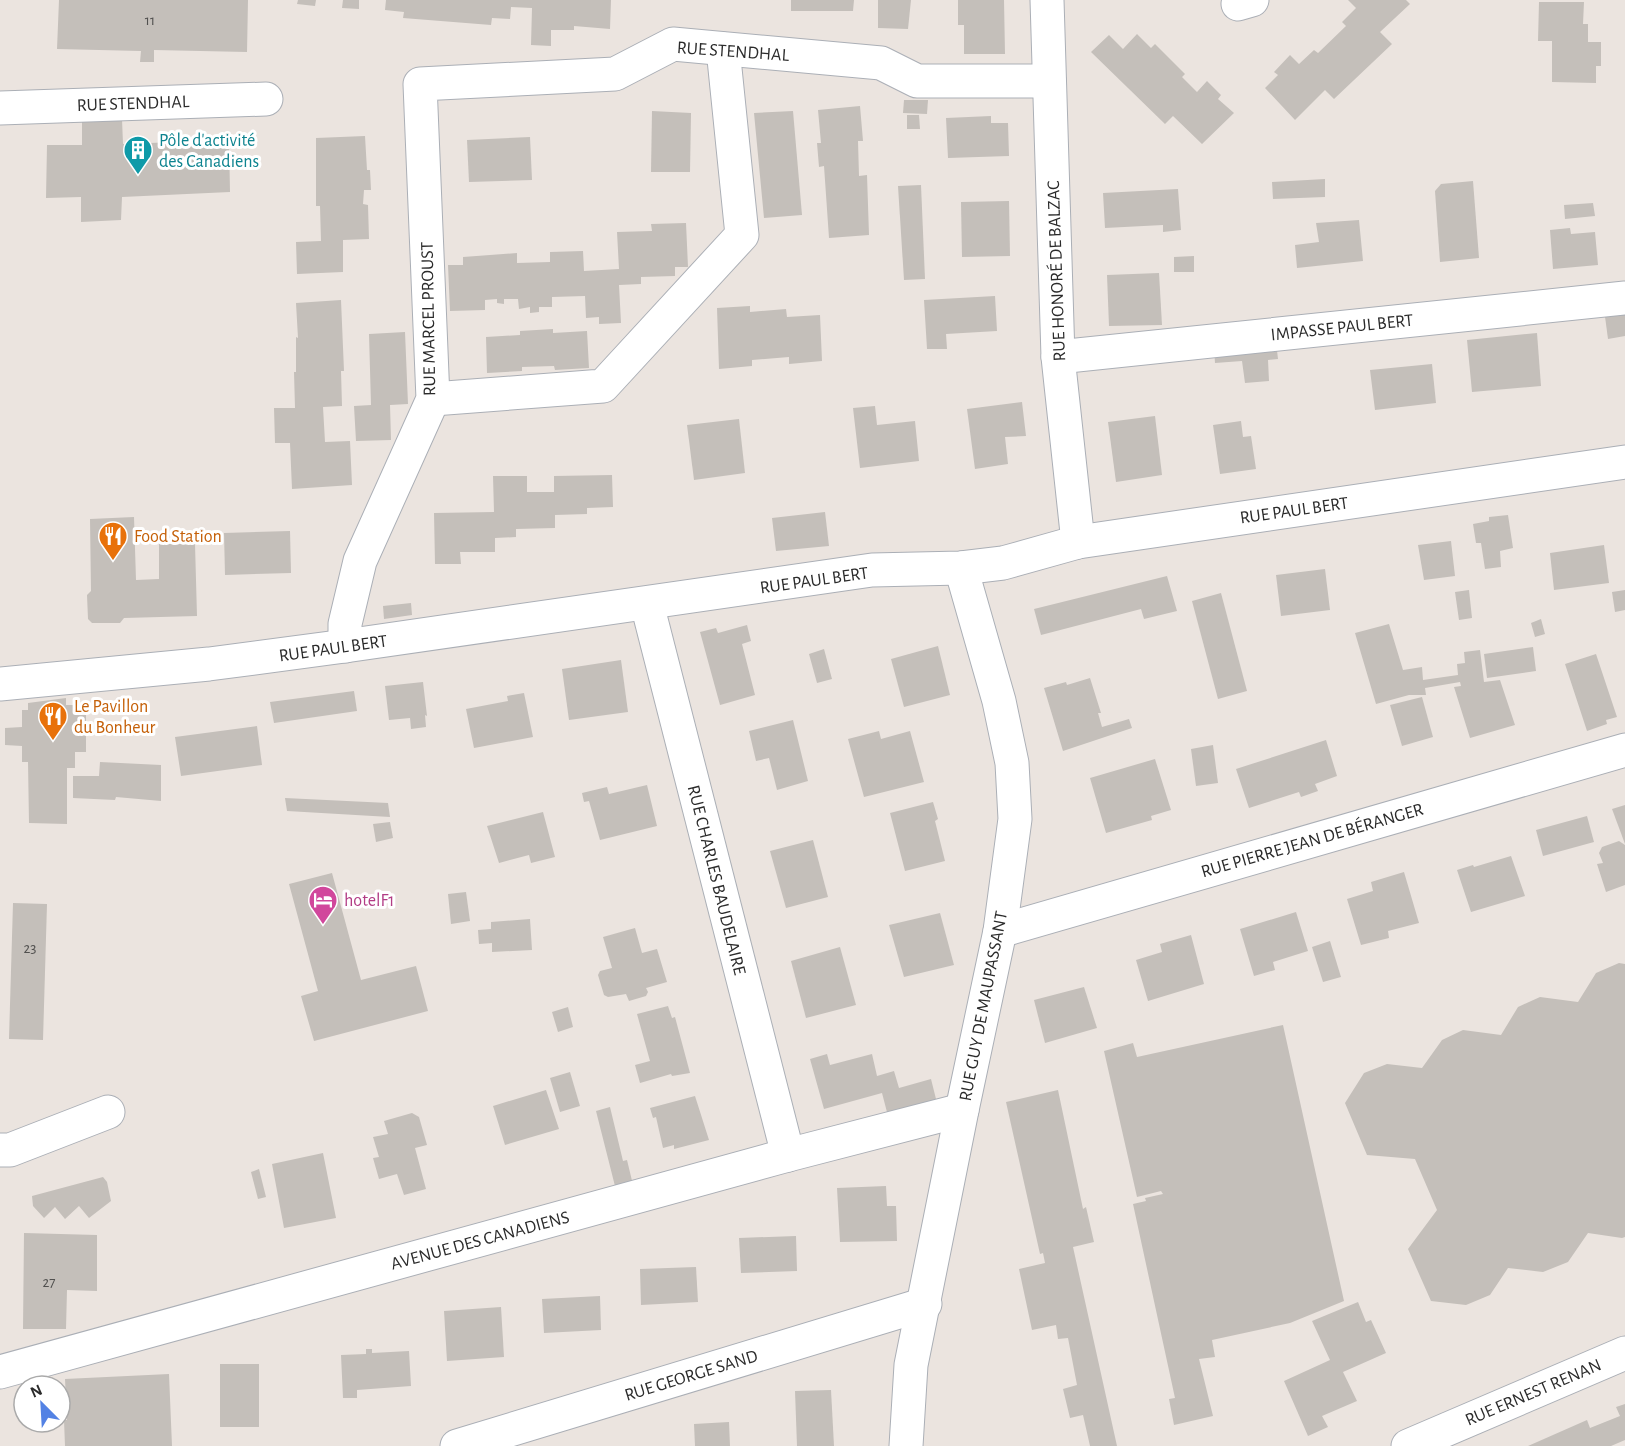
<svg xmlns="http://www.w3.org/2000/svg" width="1625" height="1446" font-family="'Alegreya Sans',sans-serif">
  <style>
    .building { fill: #c4bfba }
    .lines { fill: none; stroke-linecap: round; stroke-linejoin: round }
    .minor-casing { stroke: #abafb6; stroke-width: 35 }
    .minor { stroke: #fff; stroke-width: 33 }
    .labels { text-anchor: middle; stroke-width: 6; stroke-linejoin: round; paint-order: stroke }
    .number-label { font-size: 15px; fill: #51504f }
    .street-label { font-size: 18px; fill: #2b2b2b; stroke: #fff }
    .culture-label { font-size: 18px; fill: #0d838f; stroke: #fff; text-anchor: start }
    .food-label { font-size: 18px; fill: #c56008; stroke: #fff; text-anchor: start }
    .hotel-label { font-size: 18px; fill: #b23c85; stroke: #fff; text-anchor: start }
  </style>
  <rect width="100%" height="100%" fill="#ebe4df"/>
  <g class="building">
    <polygon points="59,0 248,0 247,52 154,50 154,62 140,62 141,51 57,49"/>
    <polygon points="298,0 316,0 315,6 297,4"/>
    <polygon points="343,0 359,0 359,9 342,8"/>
    <polygon points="386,0 611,0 610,29 574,26 574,30 551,30 551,46 531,45 532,8 511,7 510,19 492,18 491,25 403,18 404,12 385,10"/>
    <polygon points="791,0 854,0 853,11 791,11"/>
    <polygon points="878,0 911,0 908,29 878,28"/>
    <polygon points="958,0 1004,0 1005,54 964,54 964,25 958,25"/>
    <polygon points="1348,0 1406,0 1410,4 1380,32 1392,44 1334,99 1325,90 1295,120 1265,88 1278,75 1274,72 1290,55 1299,64 1314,50 1318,53 1346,26 1342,22 1356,8"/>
    <polygon points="1539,2 1584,2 1583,24 1588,24 1588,42 1601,42 1601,66 1596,66 1596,83 1552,82 1552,41 1538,41"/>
    <polygon points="1137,34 1151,48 1155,44 1185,74 1182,77 1197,92 1207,81 1221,95 1218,99 1234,113 1202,144 1173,116 1165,124 1091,52 1109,35 1123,49"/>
    <polygon points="904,100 928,100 927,114 903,113"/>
    <polygon points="860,106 863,141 858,141 859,176 867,175 869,235 829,238 824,166 819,167 817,143 821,143 818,110"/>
    <polygon points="652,111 691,113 690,172 651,172"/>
    <polygon points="793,111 802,215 764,218 754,113"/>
    <polygon points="907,115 919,115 920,129 907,129"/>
    <polygon points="991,116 991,123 1008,123 1009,156 948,158 946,118"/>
    <polygon points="82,119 122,119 123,144 229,140 230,192 122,197 121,220 81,222 81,197 46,198 47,145 82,145"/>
    <polygon points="365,136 367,170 370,170 371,190 364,190 363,204 368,205 369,239 343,240 343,272 297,274 296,242 321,241 320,206 316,206 316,138"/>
    <polygon points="530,137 532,180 469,182 467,140"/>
    <polygon points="1325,179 1325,197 1273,199 1272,182"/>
    <polygon points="1473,181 1479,258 1440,262 1435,191 1441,184"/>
    <polygon points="921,185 925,279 904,280 898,186"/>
    <polygon points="1178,189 1181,230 1163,232 1163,225 1105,228 1103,193"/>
    <polygon points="1009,201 1010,256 962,257 961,202"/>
    <polygon points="1593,203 1595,216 1565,219 1564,205"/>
    <polygon points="1359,220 1363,261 1297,268 1295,245 1319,242 1316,223"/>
    <polygon points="686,223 688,267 675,267 675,276 641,277 641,284 619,285 621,323 599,324 599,317 586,318 585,296 552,297 552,307 539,307 539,312 530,313 530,307 519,309 518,299 504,299 504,304 497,303 497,299 485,300 485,310 450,311 448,265 463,265 463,257 517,253 517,263 550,262 550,252 583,251 584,271 619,269 617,232 652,231 651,224"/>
    <polygon points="1570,228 1571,234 1595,232 1598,265 1553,269 1550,230"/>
    <polygon points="1194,256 1194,272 1174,272 1174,257"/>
    <polygon points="1159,273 1162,325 1109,326 1107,275"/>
    <polygon points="995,296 997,331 946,334 947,349 927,349 924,300"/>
    <polygon points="341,300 344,371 341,371 342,406 323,407 325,442 350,441 352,485 292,489 290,443 275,443 274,408 295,408 294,372 296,372 296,337 298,338 296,303"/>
    <polygon points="750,306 750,312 786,309 787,317 820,315 822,361 789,364 789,357 752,360 752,366 719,369 717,308"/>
    <polygon points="1625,307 1625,336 1608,339 1604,309"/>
    <polygon points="553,329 553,333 587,331 589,368 555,370 554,366 522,367 522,371 487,373 486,337 520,335 520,331"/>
    <polygon points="405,332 408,404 390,405 391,440 356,441 354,406 371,405 369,334"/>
    <polygon points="1537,333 1541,386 1472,392 1467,340"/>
    <polygon points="1276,342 1278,359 1268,360 1269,381 1245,383 1242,361 1215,363 1214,348"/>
    <polygon points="1432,364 1436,403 1375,410 1370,370"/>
    <polygon points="1022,402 1026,436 1005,437 1008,464 975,469 967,409"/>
    <polygon points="875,406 877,425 915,421 919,461 860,468 853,408"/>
    <polygon points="1155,416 1162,475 1116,482 1108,422"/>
    <polygon points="739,419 745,473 694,480 687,425"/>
    <polygon points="1241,421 1243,437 1251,436 1256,469 1220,474 1213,425"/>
    <polygon points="612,475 613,507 587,508 587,514 555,515 555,528 516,529 516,537 495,538 495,552 460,552 461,564 435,564 434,513 494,512 493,476 527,476 527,492 554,492 554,476"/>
    <polygon points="825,512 829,546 776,551 772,518"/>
    <polygon points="1508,515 1513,548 1500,551 1501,567 1485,569 1481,543 1476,543 1473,524 1489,521 1489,517"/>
    <polygon points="134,517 136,580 159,579 159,544 195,544 197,616 124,618 120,623 92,623 88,619 87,595 91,591 90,519"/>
    <polygon points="290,531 291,573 225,575 224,533"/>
    <polygon points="1451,541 1455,576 1424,580 1418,545"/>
    <polygon points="1604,545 1609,583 1554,590 1550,553"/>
    <polygon points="1325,569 1330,610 1281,616 1276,575"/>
    <polygon points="1167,576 1177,611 1144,619 1141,609 1041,635 1034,609"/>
    <polygon points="1469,590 1472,618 1459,620 1455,592"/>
    <polygon points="1625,590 1625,610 1615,612 1612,592"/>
    <polygon points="1221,593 1247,691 1218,699 1192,601"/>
    <polygon points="411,603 412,615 384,619 383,606"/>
    <polygon points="1541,619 1545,634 1535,637 1531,623"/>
    <polygon points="1389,624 1403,670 1422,667 1423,680 1458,675 1457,664 1465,663 1464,652 1480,650 1484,682 1500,680 1515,725 1470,738 1454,687 1461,686 1460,682 1425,688 1426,695 1409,695 1376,704 1355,633"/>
    <polygon points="747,625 751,641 742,644 755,695 720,705 700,632 716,628 718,633"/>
    <polygon points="938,646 950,695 904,707 891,659"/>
    <polygon points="1533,647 1536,671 1487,678 1484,654"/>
    <polygon points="824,649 832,679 817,683 809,654"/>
    <polygon points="1596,654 1617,717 1606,720 1607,724 1587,731 1565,664"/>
    <polygon points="621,660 628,712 569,720 562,669"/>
    <polygon points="1090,678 1101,713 1098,713 1102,727 1129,719 1132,728 1063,751 1044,688 1066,682 1067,685"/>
    <polygon points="423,682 427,716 425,715 426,727 411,729 410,718 389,720 385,686"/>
    <polygon points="354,691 357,711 274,723 270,702"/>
    <polygon points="524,693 533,737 474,748 466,709 508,701 507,696"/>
    <polygon points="1422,697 1433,737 1402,746 1390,705"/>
    <polygon points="66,698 66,705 75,705 75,715 86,715 86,752 75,752 75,768 67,768 67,824 29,823 28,762 22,762 22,746 5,745 5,728 22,727 22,710 28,710 28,703"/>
    <polygon points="793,720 808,781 777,790 769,758 756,761 749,731"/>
    <polygon points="257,726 262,765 181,776 175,737"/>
    <polygon points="879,731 881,739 910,731 924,782 864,797 848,739"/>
    <polygon points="1326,740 1337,776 1315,784 1318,791 1301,797 1299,792 1249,808 1236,769"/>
    <polygon points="1213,745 1218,783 1196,786 1191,749"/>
    <polygon points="1155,759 1171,810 1151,816 1152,820 1106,833 1090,778"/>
    <polygon points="100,762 161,765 161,801 116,797 115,800 73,798 73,776 99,776"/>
    <polygon points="647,785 657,826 600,840 589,801 584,802 582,793 607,787 609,794"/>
    <polygon points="285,798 388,803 390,817 287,811"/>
    <polygon points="933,802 938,819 935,821 945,861 905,871 890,813"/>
    <polygon points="1625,805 1625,844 1612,809"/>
    <polygon points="543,812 555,857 531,863 529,855 499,863 487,826"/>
    <polygon points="1587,816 1594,842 1543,856 1536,830"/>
    <polygon points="390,822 393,838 376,842 373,824"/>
    <polygon points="813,840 828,897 786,908 770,851"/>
    <polygon points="1619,841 1625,845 1625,885 1606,892 1597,864 1603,863 1599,853 1602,847"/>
    <polygon points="1511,856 1525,896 1471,912 1457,870 1473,865 1474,867"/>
    <polygon points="1404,872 1419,923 1388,931 1389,938 1361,945 1347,899 1373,891 1371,882"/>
    <polygon points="332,873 361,980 416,966 428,1011 314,1041 301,996 318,991 289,884"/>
    <polygon points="466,892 470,921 451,924 448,894"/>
    <polygon points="13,903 47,904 43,1040 9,1039"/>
    <polygon points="1296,912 1308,951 1273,962 1275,970 1254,976 1240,929"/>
    <polygon points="940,913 954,965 904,977 889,925"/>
    <polygon points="530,919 532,950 492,952 492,943 479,944 478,930 491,929 491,922"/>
    <polygon points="635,928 642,953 657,949 667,982 646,988 648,992 646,996 629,1001 626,994 608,997 604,995 598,975 600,971 612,968 603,937"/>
    <polygon points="1191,935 1204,984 1148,1001 1136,960 1162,952 1160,944"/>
    <polygon points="1330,941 1341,977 1323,982 1312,947"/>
    <polygon points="840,947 856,1005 806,1018 791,961"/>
    <polygon points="1619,963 1625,964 1625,1237 1622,1238 1588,1233 1568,1262 1543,1272 1508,1268 1490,1295 1466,1305 1431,1301 1408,1249 1437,1210 1415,1159 1367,1155 1345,1103 1364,1073 1387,1064 1422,1068 1442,1040 1463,1030 1501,1035 1518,1007 1540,997 1578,1002 1596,973"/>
    <polygon points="1084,987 1097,1028 1045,1043 1034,1000"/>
    <polygon points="668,1006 672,1018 675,1017 690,1073 672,1076 671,1074 640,1083 635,1065 650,1061 637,1014"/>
    <polygon points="568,1007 573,1027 558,1032 552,1012"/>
    <polygon points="1283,1025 1344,1301 1290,1323 1212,1340 1215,1357 1199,1359 1213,1416 1174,1425 1169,1399 1175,1398 1133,1204 1146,1201 1145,1198 1163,1194 1161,1191 1137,1197 1104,1051 1133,1043 1137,1057"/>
    <polygon points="827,1054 830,1065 872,1054 877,1076 894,1071 899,1088 931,1079 937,1103 888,1116 882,1093 824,1109 810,1059"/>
    <polygon points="570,1072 580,1106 560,1112 550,1078"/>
    <polygon points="546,1090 559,1129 505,1145 493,1106"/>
    <polygon points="1058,1090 1083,1209 1086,1207 1094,1242 1073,1247 1117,1446 1090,1446 1083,1415 1070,1418 1063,1389 1077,1385 1068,1338 1058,1339 1056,1325 1032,1330 1019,1269 1045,1263 1043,1253 1040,1254 1006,1102"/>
    <polygon points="695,1096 709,1140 674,1149 674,1145 663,1148 656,1117 653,1118 650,1108"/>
    <polygon points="610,1107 623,1161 627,1160 634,1189 617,1194 596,1111"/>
    <polygon points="412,1113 419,1117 427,1145 415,1148 426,1189 404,1195 397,1174 379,1179 373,1158 379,1157 373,1137 388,1134 384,1121"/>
    <polygon points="323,1153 336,1218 284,1228 272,1164"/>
    <polygon points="259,1169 266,1197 258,1199 251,1172"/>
    <polygon points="103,1177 107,1182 111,1201 89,1218 79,1206 65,1219 55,1207 44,1218 33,1206 32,1196"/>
    <polygon points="886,1186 887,1206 896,1206 897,1241 840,1242 837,1188"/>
    <polygon points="24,1233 97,1235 97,1291 67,1290 66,1329 23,1329"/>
    <polygon points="796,1236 797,1271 741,1273 739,1238"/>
    <polygon points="696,1267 698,1302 641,1305 640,1269"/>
    <polygon points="600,1296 601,1330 544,1333 542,1299"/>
    <polygon points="1358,1302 1366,1322 1371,1320 1386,1353 1343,1372 1357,1401 1322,1416 1328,1427 1308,1436 1284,1381 1330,1360 1312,1321"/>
    <polygon points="501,1307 504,1357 447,1361 444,1311"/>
    <polygon points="366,1349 372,1349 372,1353 409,1351 411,1386 357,1390 357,1398 343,1398 341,1355 366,1354"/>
    <rect x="220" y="1364" width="39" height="63"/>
    <polygon points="169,1374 172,1446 65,1446 64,1420 67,1420 65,1379"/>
    <polygon points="831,1390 834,1446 797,1446 795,1391"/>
    <polygon points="1625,1404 1625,1440 1611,1446 1528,1446 1587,1420 1590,1428 1620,1416 1616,1407"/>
    <polygon points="729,1422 730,1446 695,1446 694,1424"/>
  </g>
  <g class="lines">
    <g class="minor-casing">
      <g id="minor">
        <polyline points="1047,0 1058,357 1078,542"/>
        <polyline points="1238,4 1252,0"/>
        <polyline points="0,108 266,99"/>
        <polyline points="1058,357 1625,298"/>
        <polyline points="433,399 603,386 742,235 723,49"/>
        <polyline points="647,604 788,1155"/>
        <polyline points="345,646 345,624 360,561 433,399 420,84 615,74 673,44 881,63 917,81 1049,81"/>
        <polyline points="0,684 209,664 345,646 872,570 961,568 1003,563 1078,542 1625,462"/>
        <polyline points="1000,931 1625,750"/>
        <polyline points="0,1150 10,1150 108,1112"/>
        <polyline points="0,1372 788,1155 962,1110"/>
        <polyline points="457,1446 925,1304"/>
        <polyline points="906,1446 911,1365 962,1110 1000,931 1015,819 1012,763 999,701 961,568"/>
        <polyline points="1408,1446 1625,1353"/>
      </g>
    </g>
    <use href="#minor" class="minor"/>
  </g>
  <defs>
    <g id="building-pin" transform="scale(1.5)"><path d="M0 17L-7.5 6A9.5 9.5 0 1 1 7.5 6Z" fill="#0f9aa8" stroke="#fff"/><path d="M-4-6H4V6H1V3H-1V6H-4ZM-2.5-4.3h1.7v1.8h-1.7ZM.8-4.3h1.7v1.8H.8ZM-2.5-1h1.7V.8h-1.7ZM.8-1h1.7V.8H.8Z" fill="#fff"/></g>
    <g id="restaurant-pin" transform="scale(1.5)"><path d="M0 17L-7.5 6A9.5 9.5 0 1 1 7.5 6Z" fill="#e8710a" stroke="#fff"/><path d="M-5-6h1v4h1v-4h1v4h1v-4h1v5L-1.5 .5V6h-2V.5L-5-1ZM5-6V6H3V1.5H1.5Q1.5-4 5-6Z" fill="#fff"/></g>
    <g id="hotel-pin" transform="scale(1.5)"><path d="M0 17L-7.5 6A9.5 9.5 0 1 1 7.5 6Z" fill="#d1479c" stroke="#fff"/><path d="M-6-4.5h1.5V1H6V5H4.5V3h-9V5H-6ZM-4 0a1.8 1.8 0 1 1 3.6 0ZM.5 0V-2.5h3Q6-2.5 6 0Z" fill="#fff"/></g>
  </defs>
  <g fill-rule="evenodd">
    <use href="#building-pin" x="138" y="150"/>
    <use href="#restaurant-pin" x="113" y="536"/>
    <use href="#restaurant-pin" x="53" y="716"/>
    <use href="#hotel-pin" x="323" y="900"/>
  </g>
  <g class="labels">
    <g class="number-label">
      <text x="150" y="25">11</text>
      <text x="30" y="953">23</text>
      <text x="49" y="1287">27</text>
    </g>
    <g class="street-label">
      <text transform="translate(733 51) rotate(4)" y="6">RUE STENDHAL</text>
      <text transform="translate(133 103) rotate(-2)" y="6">RUE STENDHAL</text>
      <text transform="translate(1056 271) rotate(-92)" y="6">RUE HONORÉ DE BALZAC</text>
      <text transform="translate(428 319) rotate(-91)" y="6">RUE MARCEL PROUST</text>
      <text transform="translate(1342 327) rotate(-6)" y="6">IMPASSE PAUL BERT</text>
      <text transform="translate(1294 510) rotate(-8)" y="6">RUE PAUL BERT</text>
      <text transform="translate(814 580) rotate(-8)" y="6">RUE PAUL BERT</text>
      <text transform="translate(333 648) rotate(-8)" y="6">RUE PAUL BERT</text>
      <text transform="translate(1312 840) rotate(-16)" y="6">RUE PIERRE JEAN DE BÉRANGER</text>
      <text transform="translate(717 880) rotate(76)" y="6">RUE CHARLES BAUDELAIRE</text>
      <text transform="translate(983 1006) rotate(-79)" y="6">RUE GUY DE MAUPASSANT</text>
      <text transform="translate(480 1240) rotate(-15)" y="6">AVENUE DES CANADIENS</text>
      <text transform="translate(691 1375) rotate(-17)" y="6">RUE GEORGE SAND</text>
      <text transform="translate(1533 1392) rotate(-23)" y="6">RUE ERNEST RENAN</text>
    </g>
    <g class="culture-label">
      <text x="159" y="146">Pôle d'activité<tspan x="159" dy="21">des Canadiens</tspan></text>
    </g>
    <g class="food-label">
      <text x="134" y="542">Food Station</text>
      <text x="74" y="712">Le Pavillon<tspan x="74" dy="21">du Bonheur</tspan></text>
    </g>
    <g class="hotel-label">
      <text x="344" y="906">hotelF1</text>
    </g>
  </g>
  <g transform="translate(42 1404) rotate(336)"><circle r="28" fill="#ffffff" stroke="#aaaaaa" stroke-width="1.5"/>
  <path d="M0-4.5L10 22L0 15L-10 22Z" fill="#5382e4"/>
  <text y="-9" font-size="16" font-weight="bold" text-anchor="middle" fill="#2b2b2b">N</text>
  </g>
</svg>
